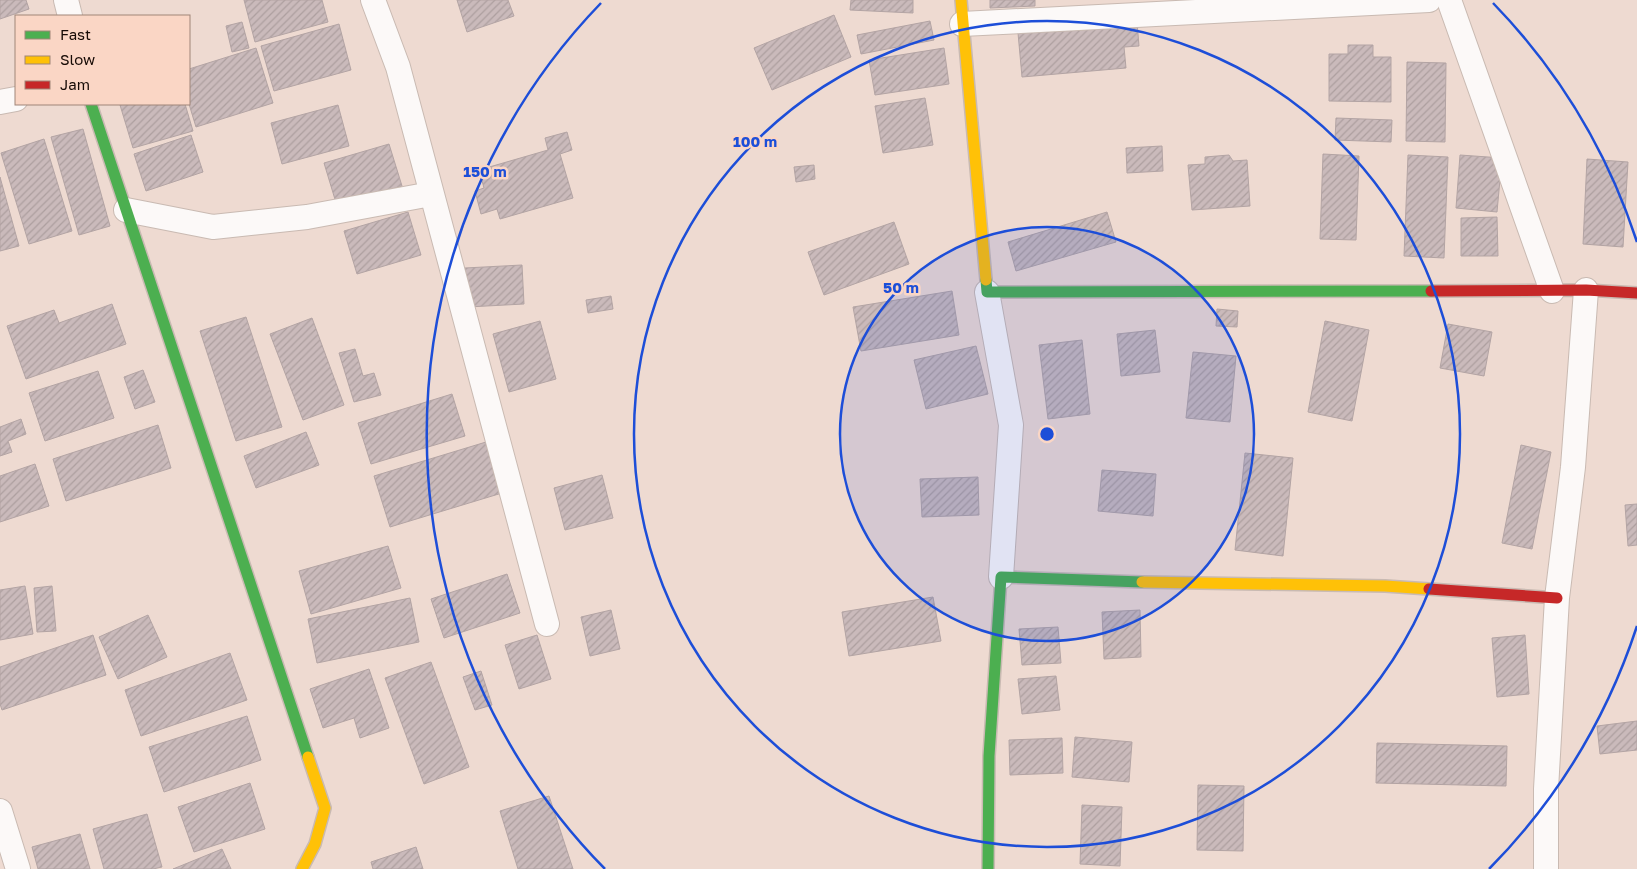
<svg xmlns="http://www.w3.org/2000/svg" width="1637" height="869" font-family="'Golos Text',sans-serif">
  <style>
    .building { fill: url(#building-hatch); stroke: #b3a4a4 }
    .lines { fill: none; stroke-linecap: round; stroke-linejoin: round }
    .street-casing { stroke: #c9bab2; stroke-width: 26 }
    .fast-casing { stroke: #c9bab2; stroke-width: 14 }
    .slow-casing { stroke: #c9bab2; stroke-width: 14 }
    .jam-casing { stroke: #c9bab2; stroke-width: 14 }
    .street { stroke: #fcf9f8; stroke-width: 24 }
    .fast { stroke: #4caf50; stroke-width: 11 }
    .slow { stroke: #ffc107; stroke-width: 11 }
    .jam { stroke: #c62828; stroke-width: 11 }
    .ring { fill: none; stroke: #1d4ed8; stroke-width: 2.5 }
    .centre { fill: #1d4ed8; stroke: #fad6c5; stroke-width: 2.5 }
    .ring-label { font-size: 15px; text-anchor: middle; font-weight: bold; fill: #1d4ed8; stroke: #fad6c5; stroke-width: 5; stroke-linejoin: round; paint-order: stroke }
  </style>
  <defs>
    <pattern id="building-hatch" width="6" height="6" patternUnits="userSpaceOnUse" patternTransform="scale(1.25)"><rect width="6" height="6" fill="#cababb"/><path d="M-1 1l2-2M0 6l6-6M5 7l2-2" fill="none" stroke="#ad9f9f"/></pattern>
  </defs>
  <rect width="100%" height="100%" fill="#eedad1"/>
  <g class="building">
    <polygon points="0,0 26,0 29,9 0,19"/>
    <polygon points="244,0 322,0 328,22 255,42"/>
    <polygon points="457,0 508,0 514,16 467,32"/>
    <polygon points="851,0 913,0 913,13 850,10"/>
    <polygon points="990,0 1035,0 1035,6 990,8"/>
    <polygon points="834,15 851,57 772,90 754,48"/>
    <polygon points="930,21 934,40 861,54 857,35"/>
    <polygon points="242,22 249,48 232,52 226,26"/>
    <polygon points="1137,22 1139,46 1124,47 1126,68 1022,77 1018,33"/>
    <polygon points="339,24 351,70 274,91 261,46"/>
    <polygon points="1348,45 1373,45 1373,57 1391,57 1391,102 1329,101 1329,54 1348,54"/>
    <polygon points="256,48 273,103 196,127 189,104 189,69"/>
    <polygon points="944,48 949,84 875,95 869,60"/>
    <polygon points="1407,62 1446,63 1445,142 1406,141"/>
    <polygon points="925,98 933,145 883,153 875,106"/>
    <polygon points="125,104 185,104 193,131 133,148 120,105"/>
    <polygon points="338,105 349,146 282,164 271,123"/>
    <polygon points="1336,118 1392,120 1391,142 1335,140"/>
    <polygon points="83,129 110,226 79,235 51,137"/>
    <polygon points="567,132 572,150 560,154 573,198 500,219 497,209 481,214 475,191 484,188 479,170 548,150 545,138"/>
    <polygon points="191,135 203,172 146,191 134,154"/>
    <polygon points="44,139 72,231 29,244 1,153"/>
    <polygon points="389,144 402,186 337,206 324,163"/>
    <polygon points="1162,146 1163,171 1127,173 1126,148"/>
    <polygon points="1323,154 1359,156 1356,240 1320,239"/>
    <polygon points="1229,155 1233,161 1247,160 1250,206 1192,210 1188,165 1205,164 1205,157"/>
    <polygon points="1408,155 1448,157 1444,258 1404,256"/>
    <polygon points="1460,155 1502,158 1497,212 1456,208"/>
    <polygon points="1587,159 1628,162 1623,247 1583,244"/>
    <polygon points="814,165 815,179 796,182 794,167"/>
    <polygon points="0,177 19,246 0,251"/>
    <polygon points="408,212 421,255 357,274 344,231"/>
    <polygon points="1107,212 1116,242 1016,271 1008,242"/>
    <polygon points="1497,217 1498,256 1461,256 1461,218"/>
    <polygon points="894,222 909,264 824,295 808,252"/>
    <polygon points="522,265 524,304 468,307 465,268"/>
    <polygon points="952,291 959,335 861,351 853,307"/>
    <polygon points="611,296 613,309 588,313 586,300"/>
    <polygon points="112,304 126,344 26,379 7,326 54,310 59,323"/>
    <polygon points="1217,309 1238,311 1237,327 1216,326"/>
    <polygon points="246,317 282,427 236,441 200,331"/>
    <polygon points="312,318 344,405 303,420 270,334"/>
    <polygon points="540,321 556,379 509,392 493,334"/>
    <polygon points="1325,321 1369,330 1352,421 1308,412"/>
    <polygon points="1448,324 1492,332 1484,376 1440,368"/>
    <polygon points="1155,330 1160,372 1121,376 1117,334"/>
    <polygon points="1082,340 1090,414 1048,419 1039,345"/>
    <polygon points="976,346 988,394 926,409 914,360"/>
    <polygon points="355,349 363,376 374,373 381,395 354,402 339,353"/>
    <polygon points="1193,352 1236,356 1230,422 1186,418"/>
    <polygon points="143,370 155,402 135,409 124,377"/>
    <polygon points="98,371 114,418 45,441 29,393"/>
    <polygon points="452,394 465,436 371,464 358,423"/>
    <polygon points="21,419 26,434 8,441 12,452 0,456 0,427"/>
    <polygon points="158,425 171,468 66,501 53,459"/>
    <polygon points="306,432 319,465 256,488 244,456"/>
    <polygon points="486,442 502,493 390,527 374,476"/>
    <polygon points="1521,445 1551,452 1532,549 1502,543"/>
    <polygon points="1245,453 1293,458 1283,556 1235,550"/>
    <polygon points="35,464 49,506 0,522 0,476"/>
    <polygon points="1102,470 1156,474 1153,516 1098,511"/>
    <polygon points="602,475 613,518 565,530 554,488"/>
    <polygon points="978,477 979,515 922,517 920,479"/>
    <polygon points="1637,504 1637,545 1628,546 1625,505"/>
    <polygon points="388,546 401,588 311,614 299,571"/>
    <polygon points="507,574 520,613 444,638 431,599"/>
    <polygon points="25,586 33,634 0,640 0,590"/>
    <polygon points="52,586 56,631 37,632 34,588"/>
    <polygon points="933,597 941,641 849,656 842,612"/>
    <polygon points="410,598 419,642 317,663 308,619"/>
    <polygon points="611,610 620,649 590,656 581,617"/>
    <polygon points="1140,610 1141,657 1104,659 1102,612"/>
    <polygon points="148,615 167,657 118,679 99,637"/>
    <polygon points="1058,627 1061,663 1022,665 1019,629"/>
    <polygon points="93,635 106,675 2,710 0,704 0,667"/>
    <polygon points="537,635 551,679 519,689 505,645"/>
    <polygon points="1525,635 1529,694 1497,697 1492,638"/>
    <polygon points="230,653 247,700 141,736 125,690"/>
    <polygon points="431,662 469,767 424,784 385,678"/>
    <polygon points="369,669 389,728 360,738 354,718 323,728 310,689"/>
    <polygon points="481,671 492,705 475,710 463,677"/>
    <polygon points="1056,676 1060,710 1022,714 1018,679"/>
    <polygon points="247,716 261,760 164,792 149,747"/>
    <polygon points="1637,721 1637,750 1600,754 1597,726"/>
    <polygon points="1075,737 1132,742 1129,782 1072,777"/>
    <polygon points="1062,738 1063,773 1010,775 1009,740"/>
    <polygon points="1377,743 1507,746 1506,786 1376,783"/>
    <polygon points="250,783 265,829 194,852 178,807"/>
    <polygon points="1198,785 1244,786 1243,851 1197,850"/>
    <polygon points="549,796 573,869 518,869 500,811"/>
    <polygon points="1082,805 1122,807 1120,866 1080,864"/>
    <polygon points="147,814 162,867 153,869 104,869 93,829"/>
    <polygon points="80,834 90,869 38,869 32,847"/>
    <polygon points="416,847 423,869 373,869 371,862"/>
    <polygon points="222,849 231,869 173,869"/>
  </g>
  <g class="lines">
    <g class="street-casing">
      <g id="street">
        <polyline points="66,0 70,16"/>
        <polyline points="373,0 398,67 547,624"/>
        <polyline points="1449,0 1552,291"/>
        <polyline points="962,24 1429,0"/>
        <polyline points="0,102 16,99"/>
        <polyline points="126,210 213,227 307,217 431,194"/>
        <polyline points="987,292 1011,425 1001,577"/>
        <polyline points="0,811 18,869"/>
        <polyline points="1546,869 1546,789 1557,598 1573,467 1586,290"/>
      </g>
    </g>
    <g class="fast-casing">
      <g id="fast">
        <polyline points="91,104 308,757"/>
        <polyline points="986,280 987,292 1431,291"/>
        <polyline points="988,869 989,756 1001,577 1142,582"/>
      </g>
    </g>
    <g class="slow-casing">
      <g id="slow">
        <polyline points="961,0 986,280"/>
        <polyline points="1142,582 1385,586 1429,589"/>
        <polyline points="302,869 315,844 325,808 308,757"/>
      </g>
    </g>
    <g class="jam-casing">
      <g id="jam">
        <polyline points="1431,291 1586,290 1637,293"/>
        <polyline points="1429,589 1557,598"/>
      </g>
    </g>
    <use href="#street" class="street"/>
    <use href="#fast" class="fast"/>
    <use href="#slow" class="slow"/>
    <use href="#jam" class="jam"/>
  </g>
  <circle cx="1047" cy="434" r="207" fill="#1d4ed8" fill-opacity=".12"/>
  <g class="ring">
    <circle cx="1047" cy="434" r="207"/>
    <circle cx="1047" cy="434" r="413"/>
    <path d="M1637 626A620 620 0 0 1 1489 869M605 869A620 620 0 0 1 601 3M1493 3A620 620 0 0 1 1637 242"/>
  </g>
  <circle cx="1047" cy="434" r="8" class="centre"/>
  <g class="ring-label">
    <text x="755" y="147">100 m</text>
    <text x="485" y="177">150 m</text>
    <text x="901" y="293">50 m</text>
  </g>
  <rect x="15" y="15" width="175" height="90" fill="#fad6c5" stroke="#9f8579"/>
  <rect x="25" y="31" width="25" height="8" fill="#4caf50" stroke="#9f8579"/>
  <text x="60" y="40" font-size="15" fill="#170b06">Fast</text>
  <rect x="25" y="56" width="25" height="8" fill="#ffc107" stroke="#9f8579"/>
  <text x="60" y="65" font-size="15" fill="#170b06">Slow</text>
  <rect x="25" y="81" width="25" height="8" fill="#c62828" stroke="#9f8579"/>
  <text x="60" y="90" font-size="15" fill="#170b06">Jam</text>
</svg>
